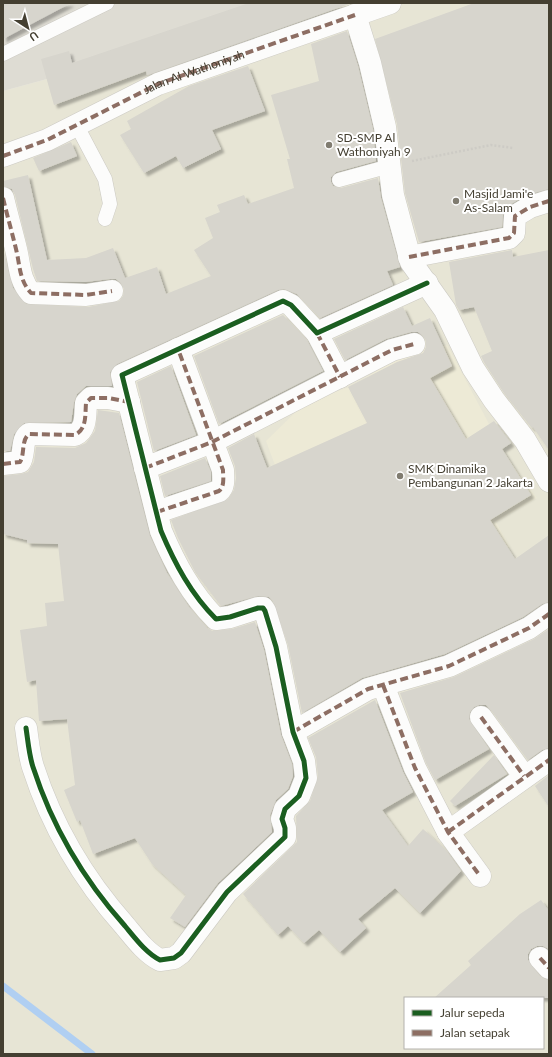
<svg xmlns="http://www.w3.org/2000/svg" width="552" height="1057" font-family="Lato,sans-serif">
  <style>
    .residential { fill: #e7e5d5; fill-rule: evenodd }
    .industrial { fill: #dedcd3 }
    .education { fill: #edead6 }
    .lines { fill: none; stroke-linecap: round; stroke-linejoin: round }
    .stream { stroke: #b0cff2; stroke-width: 7 }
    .building { fill: #d7d5cd; filter: url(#shadow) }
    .lane-casing { stroke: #cccac3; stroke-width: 15 }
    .street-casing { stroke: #cccac3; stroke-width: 23 }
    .path { stroke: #cdcbc5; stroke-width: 2.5; stroke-dasharray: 2 2; stroke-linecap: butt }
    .lane { stroke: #fcfcfb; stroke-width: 14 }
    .street { stroke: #fcfcfb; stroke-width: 22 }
    .quiet { stroke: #8d6e63; stroke-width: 4; stroke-dasharray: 8 4; stroke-linecap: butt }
    .cycleway-casing { stroke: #fff; stroke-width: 8 }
    .cycleway { stroke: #1b5e20; stroke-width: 5 }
    .poi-dot { fill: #807c70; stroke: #fff; stroke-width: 1.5 }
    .labels { text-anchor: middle; stroke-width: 4; stroke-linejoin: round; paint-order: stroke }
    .street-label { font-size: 12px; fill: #443f31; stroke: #fff }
    .poi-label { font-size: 12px; fill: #443f31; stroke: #fff; text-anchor: start }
  </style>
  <defs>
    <filter id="shadow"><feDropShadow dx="3.5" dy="3.5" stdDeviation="1" flood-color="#0004"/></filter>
  </defs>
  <rect width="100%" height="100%" fill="#eeede5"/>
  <path class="residential" d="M326,3h223v1051h-546v-963zM405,998h138v50h-138z"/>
  <polygon class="industrial" points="3,3 326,3 3,91"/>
  <polygon class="education" points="447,345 505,454 537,498 496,522 510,547 474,569 291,508 266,441 306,402 355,385 381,368 417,350"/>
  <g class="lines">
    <polyline class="stream" points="3,986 92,1054"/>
  </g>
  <g class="building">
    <polygon points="3,3 71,3 3,39"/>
    <polygon points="249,3 349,4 151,74 147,75 146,71 54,105 41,59 69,51 72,63"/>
    <polygon points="474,3 549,3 549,189 526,195 508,206 503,215 502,227 419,242 405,193 397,124 375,39"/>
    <polygon points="347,31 358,66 373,129 376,161 336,172 331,177 331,182 333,186 341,188 378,178 381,198 400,267 387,271 393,285 320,318 297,294 284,289 278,290 117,364 110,372 112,386 86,386 77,394 74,402 71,422 24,423 14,434 10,451 3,451 3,248 13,288 26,304 88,307 119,301 123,296 124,289 121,283 116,279 110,279 85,282 37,281 33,269 15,195 12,189 3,186 3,181 28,175 47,260 86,258 113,248 125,278 157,267 166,294 211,276 194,250 213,238 205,218 220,212 217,205 244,195 248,204 294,188 287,159 290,159 271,95 319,81 311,44"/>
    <polygon points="248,66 265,111 212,130 221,149 183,168 176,156 144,173 120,135 131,129 127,121 189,86"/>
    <polygon points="71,142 77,156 39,171 33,158"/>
    <polygon points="512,250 513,257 549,250 549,450 533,427 532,428 504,393 484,362 481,356 492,351 474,307 459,310 456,305 449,262"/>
    <polygon points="403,307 412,326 430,318 452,366 430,378 466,439 494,421 511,443 502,449 531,495 490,520 515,559 549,535 549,602 542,604 523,617 445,654 362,678 302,713 288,645 273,601 269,597 258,596 221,606 195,572 178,538 171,520 228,499 234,490 236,478 235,466 228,448 254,434 267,468 367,423 348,387 397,362 423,353 426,347 426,340 422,335 418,332 411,332 386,339 345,360 334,339"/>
    <polygon points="283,315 307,340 323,371 219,424 194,356"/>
    <polygon points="171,366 196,435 154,451 137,382"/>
    <polygon points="98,410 119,413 150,536 167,573 189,607 207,628 212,631 232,629 255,622 264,650 281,735 292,764 293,776 288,789 276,800 270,815 272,832 218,883 185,927 170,918 186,895 152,864 135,838 93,854 80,820 77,822 64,790 75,785 67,719 39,721 36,680 27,682 20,630 47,626 45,603 64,601 58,544 27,543 27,540 3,534 3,476 21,474 28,472 34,462 36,447 75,448 86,443 95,431"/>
    <polygon points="205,458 211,472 211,481 165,496 160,476"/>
    <polygon points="549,629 549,748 542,750 528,760 491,710 486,705 479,705 474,707 470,712 469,719 489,749 435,780 426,763 400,693 454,677 534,639"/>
    <polygon points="375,700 403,772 413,792 382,810 408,846 423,829 446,850 461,871 420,913 395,888 358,919 366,928 340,952 319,930 304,943 288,926 278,935 243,894 297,842 296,816 310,801 318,777 316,757 308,738"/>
    <polygon points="494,755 507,774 455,806 450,801"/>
    <polygon points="549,775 549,807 535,786"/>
    <polygon points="541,900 549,911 549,949 543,946 537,946 531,949 528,954 528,960 540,976 549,980 549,998 434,998 471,965 468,961 520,914"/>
  </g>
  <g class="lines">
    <g class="lane-casing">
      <g id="lane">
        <polyline points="3,54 107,3"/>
        <polyline points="77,126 105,179 110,204 105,219"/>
        <polyline points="339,180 390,166"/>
      </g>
    </g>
    <g class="street-casing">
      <g id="street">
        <polyline points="355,15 370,63 385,127 393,195 411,262 445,310 473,368 494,400 525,440 549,481"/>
        <path id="s1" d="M3,156l44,-16 111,-56 232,-81"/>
        <path d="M3,198c4,17 9,34 13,51 4,16 3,31 15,44l55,2 26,-4"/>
        <polyline points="409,257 509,238 514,233 515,216 530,207 549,201"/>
        <polyline points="317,333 340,377"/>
        <path d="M3,464l17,-2c5,-8 1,-22 9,-28l46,1c12,-6 10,-20 11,-32l5,-5h17l21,4"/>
        <polyline points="145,468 212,442 392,350 414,344"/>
        <path d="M157,512l62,-21c6,-5 4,-14 4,-21l-45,-121"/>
        <polyline points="383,685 415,768 448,832 480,876"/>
        <polyline points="481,717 524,776"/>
        <path d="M26,728c2,13 3,27 7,39 19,59 51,113 92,159 10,12 21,27 35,34l14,-2 7,-5 46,-61 58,-55v-9l-3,-9 3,-10 14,-13 7,-18 -2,-17 -11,-29 -17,-85 -11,-36 -2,-3h-5l-28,9 -14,2c-25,-25 -41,-55 -55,-88l-39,-156 161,-74 8,4 26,28 110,-50"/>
        <polyline points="293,732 368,689 449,666 529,628 549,614"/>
        <polyline points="448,832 549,760"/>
        <polyline points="540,958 549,968"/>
      </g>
    </g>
    <g class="path">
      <polyline points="412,161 491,145 513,148"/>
      <polyline points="3,632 4,632"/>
    </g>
    <use href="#lane" class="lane"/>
    <use href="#street" class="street"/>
    <g class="quiet">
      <polyline points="3,156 47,140 158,84 355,15"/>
      <path d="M3,198c4,17 9,34 13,51 4,16 3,31 15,44l55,2 26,-4"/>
      <polyline points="409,257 509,238 514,233 515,216 530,207 549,201"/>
      <polyline points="317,333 340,377"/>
      <path d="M3,464l17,-2c5,-8 1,-22 9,-28l46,1c12,-6 10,-20 11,-32l5,-5h17l21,4"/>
      <polyline points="145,468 212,442 392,350 414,344"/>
      <path d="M157,512l62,-21c6,-5 4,-14 4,-21l-45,-121"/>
      <polyline points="383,685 415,768 448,832 480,876"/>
      <polyline points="481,717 524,776"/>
      <polyline points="293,732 368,689 449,666 529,628 549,614"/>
      <polyline points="448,832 549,760"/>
      <polyline points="540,958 549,968"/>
    </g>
    <g class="cycleway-casing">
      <path id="cycleway" d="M26,728c2,13 3,27 7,39 19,59 51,113 92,159 10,12 21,27 35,34l14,-2 7,-5 46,-61 58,-55v-9l-3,-9 3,-10 14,-13 7,-18 -2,-17 -11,-29 -17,-85 -11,-36 -2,-3h-5l-28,9 -14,2c-25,-25 -41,-55 -55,-88l-39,-156 161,-74 8,4 26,28 110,-50"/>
    </g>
    <use href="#cycleway" class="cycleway"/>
  </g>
  <g class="poi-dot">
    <circle cx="329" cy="145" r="4"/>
    <circle cx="456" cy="201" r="4"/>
    <circle cx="400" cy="476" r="4"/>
  </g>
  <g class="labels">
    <g class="street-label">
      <text dy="4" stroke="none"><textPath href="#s1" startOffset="209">Jalan Al Wathoniyah</textPath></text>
    </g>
    <g class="poi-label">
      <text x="337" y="142">SD-SMP Al<tspan x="337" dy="14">Wathoniyah 9</tspan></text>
      <text x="464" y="198">Masjid Jami'e<tspan x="464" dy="14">As-Salam</tspan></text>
      <text x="408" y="473">SMK Dinamika<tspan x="408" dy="14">Pembangunan 2 Jakarta</tspan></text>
    </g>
  </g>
  <rect width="552" height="1057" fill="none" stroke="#443f31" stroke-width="8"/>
  <rect x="404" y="997" width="140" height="52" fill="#ffffff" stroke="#b4b2ad"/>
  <rect x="412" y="1010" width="20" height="6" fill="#1b5e20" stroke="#b4b2ad"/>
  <text x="440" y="1017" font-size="12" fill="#443f31">Jalur sepeda</text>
  <rect x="412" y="1030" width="20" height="6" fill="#8d6e63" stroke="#b4b2ad"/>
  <text x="440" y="1037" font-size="12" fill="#443f31">Jalan setapak</text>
  <g transform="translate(28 28) rotate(144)" stroke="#ffffff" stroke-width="3" paint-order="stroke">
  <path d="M0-3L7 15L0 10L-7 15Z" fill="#443f31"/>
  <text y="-6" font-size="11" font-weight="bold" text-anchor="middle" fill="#443f31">U</text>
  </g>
</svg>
